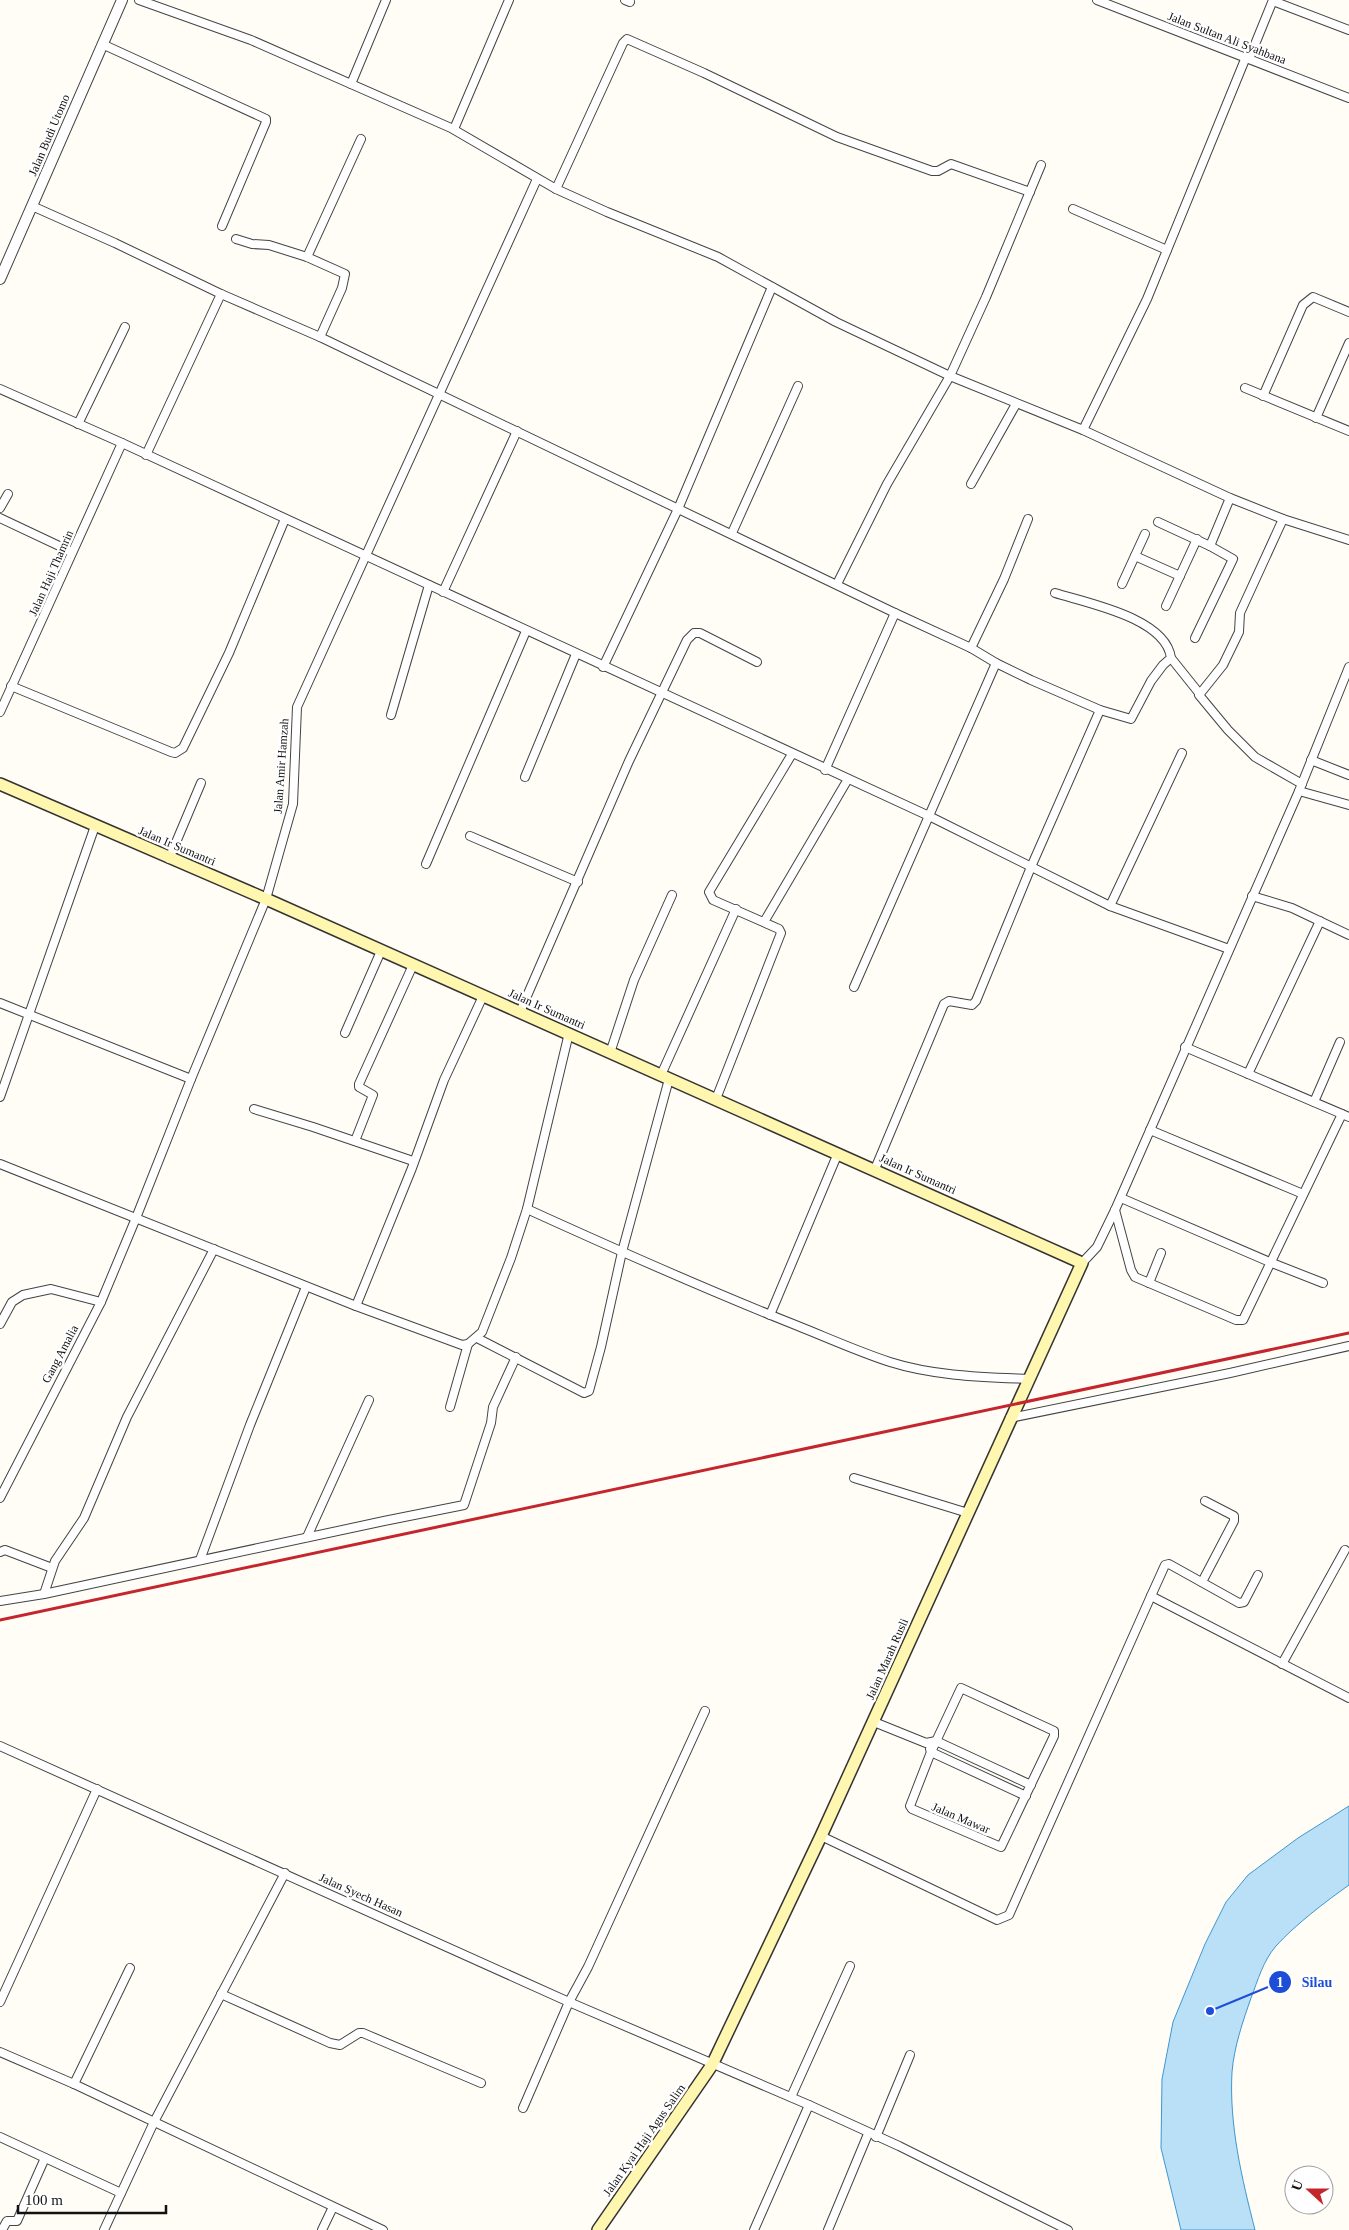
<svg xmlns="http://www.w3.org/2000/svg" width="1349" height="2230" font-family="Georgia,serif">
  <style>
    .water { fill: #b9e0f7; stroke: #3f96cf }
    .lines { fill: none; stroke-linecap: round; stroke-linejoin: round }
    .minor-casing { stroke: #444; stroke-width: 10 }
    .tertiary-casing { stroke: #444; stroke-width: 12 }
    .secondary-casing { stroke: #333; stroke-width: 14 }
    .minor { stroke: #fff; stroke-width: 8 }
    .tertiary { stroke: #fff; stroke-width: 10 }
    .secondary { stroke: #fff6b0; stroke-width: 11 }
    .rail { stroke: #c4262e; stroke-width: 3 }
    .labels { text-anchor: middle; stroke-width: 5; stroke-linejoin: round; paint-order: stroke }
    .street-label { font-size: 12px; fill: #111; stroke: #fff }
    .leader { fill: none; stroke: #1d4ed8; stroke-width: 2 }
    .callout-dot { fill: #1d4ed8; stroke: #fff; stroke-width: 2 }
    .mark-label { font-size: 15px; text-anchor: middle; font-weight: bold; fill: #fff }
    .callout-label { font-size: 14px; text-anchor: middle; font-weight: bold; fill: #1d4ed8; stroke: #fff; stroke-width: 5; stroke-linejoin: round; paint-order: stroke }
  </style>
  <rect width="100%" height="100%" fill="#fffdf5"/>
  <path class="water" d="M1349,1806v79c-24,17 -54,40 -73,61 -13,15 -18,34 -25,52 -8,23 -17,49 -19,74 -3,53 10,107 23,158h-74l-20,-82 1,-69 11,-57 32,-78 21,-42 22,-27 50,-37z"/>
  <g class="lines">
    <g class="minor-casing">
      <g id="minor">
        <polyline points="139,0 251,40 451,128 556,189 607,212 718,257 836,322 950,376 1083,430 1230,498 1283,519 1349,540"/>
        <polyline points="625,0 630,2"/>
        <polyline points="1097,0 1349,98"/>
        <polyline points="1273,1 1349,30"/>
        <polyline points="102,44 266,119 266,122 222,226"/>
        <polyline points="1249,59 1273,0"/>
        <polyline points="351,84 386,0"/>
        <polyline points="454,129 509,0"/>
        <polyline points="556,189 623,43 627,39 704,73 837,137 932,171 938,171 951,164 1030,192"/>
        <polyline points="32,206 115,243 221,294 320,337 895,613 971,648 996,663 1031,680 1100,710 1031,867 976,1001 972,1005 949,1001 944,1004 875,1169"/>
        <polyline points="1073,209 1167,250"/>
        <polyline points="236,239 252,244 269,245 307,257 345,274 342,288 320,337"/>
        <polyline points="307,257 361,139"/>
        <polyline points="1245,388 1349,431"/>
        <polyline points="0,389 122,443 929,816 1110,906 1229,949"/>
        <polyline points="1263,396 1303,305 1313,297 1349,312"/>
        <polyline points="1316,418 1349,343"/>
        <polyline points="78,424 125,327"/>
        <polyline points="1083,430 1147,299 1246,57"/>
        <polyline points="146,455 221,294"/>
        <polyline points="971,484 1016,404"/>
        <polyline points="0,508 8,494"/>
        <polyline points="0,518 72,552"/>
        <polyline points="1283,519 1240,613 1239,632 1223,665 1199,695 1228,730 1255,757 1302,784"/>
        <polyline points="1158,522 1210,546 1233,559 1195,638"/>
        <polyline points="732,533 798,386"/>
        <polyline points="1210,546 1230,498"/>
        <polyline points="1135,556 1180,576"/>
        <polyline points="837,584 887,484 950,376 986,297 1041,165"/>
        <polyline points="1122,584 1145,534"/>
        <polyline points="443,592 517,431"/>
        <path d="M1055,593c32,10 111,25 116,65l-8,7 -12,16 -20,38 -31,-9"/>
        <polyline points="1166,606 1197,539"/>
        <polyline points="971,648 1004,579 1028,519"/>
        <polyline points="1171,658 1199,693"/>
        <polyline points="603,667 678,509 772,287"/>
        <polyline points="11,686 171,752 175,753 183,748 229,653 285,519"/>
        <polyline points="0,712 122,443"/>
        <polyline points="391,715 429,585"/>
        <polyline points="1311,760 1349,775"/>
        <polyline points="825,770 895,613"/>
        <polyline points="525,777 576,654"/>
        <polyline points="1299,791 1349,805"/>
        <polyline points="470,836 578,882"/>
        <polyline points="169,859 201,783"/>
        <polyline points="426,864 526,631"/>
        <polyline points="1252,896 1292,908 1349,935"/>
        <polyline points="1110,906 1182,753"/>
        <polyline points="764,922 848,779"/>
        <polyline points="854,987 996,663"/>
        <polyline points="0,1003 191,1079"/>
        <polyline points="520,1012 629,761 687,640 694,633 700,633 757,662"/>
        <polyline points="345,1033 381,951"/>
        <polyline points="1185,1047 1349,1117"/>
        <polyline points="610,1053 634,980 672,895"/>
        <polyline points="1248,1074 1320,921"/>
        <polyline points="661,1075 736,909"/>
        <polyline points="0,1097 95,826"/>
        <polyline points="716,1099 781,933 779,929 713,900 709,892 792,754"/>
        <polyline points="1314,1102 1340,1042"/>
        <polyline points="254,1109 313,1127 413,1161"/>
        <polyline points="1150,1130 1303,1194"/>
        <polyline points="355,1141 373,1095 359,1087 359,1084 413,965"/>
        <polyline points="0,1164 356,1306 462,1345 468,1344 482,1332 511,1258 527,1209 569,1033"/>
        <polyline points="1121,1198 1272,1263 1323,1283"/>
        <path d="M527,1209c90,41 180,81 271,117 30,12 61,26 92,36 44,14 92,15 138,17"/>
        <polyline points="1115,1210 1131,1270 1135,1277 1236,1320 1243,1320 1342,1114"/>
        <polyline points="1082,1263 1097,1247 1115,1210 1299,791 1349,667"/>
        <polyline points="1149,1283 1161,1253"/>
        <polyline points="356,1306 412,1168 444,1080 483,996"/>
        <polyline points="770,1315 838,1153"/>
        <polyline points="0,1324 12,1302 23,1295 51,1289 101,1302"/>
        <polyline points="477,1338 584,1393 589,1391 601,1347 622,1252 669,1079"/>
        <polyline points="450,1407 468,1344"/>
        <polyline points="1010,1418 1230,1373 1349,1346"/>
        <polyline points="854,1478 968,1513"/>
        <polyline points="0,1498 101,1302 136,1218 191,1079 266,899 293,804 297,707 537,179"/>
        <polyline points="307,1537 369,1400"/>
        <polyline points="0,1552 5,1550 52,1568"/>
        <polyline points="200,1560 250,1425 306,1287"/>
        <polyline points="1202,1582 1234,1521 1234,1516 1205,1501"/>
        <polyline points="44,1594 55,1561 84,1518 127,1417 214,1249"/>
        <polyline points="1151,1596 1165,1565 1169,1564 1239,1603 1244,1602 1258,1575"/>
        <polyline points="0,1601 44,1594 384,1521 464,1505 491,1423 493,1407 516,1357"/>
        <polyline points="1282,1664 1345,1550"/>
        <polygon points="961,1688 1054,1731 1054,1736 1001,1847 912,1809 910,1806 931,1752"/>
        <polyline points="874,1722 926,1743 936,1741 1031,1785"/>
        <polyline points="0,1746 569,2002 809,2105 899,2146 1068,2230"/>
        <polyline points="930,1749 931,1752 1026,1796"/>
        <polyline points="821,1836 997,1920 1009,1915 1151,1596 1349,1698"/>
        <polyline points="221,1994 330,2043 340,2045 359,2033 363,2033 481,2083"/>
        <polyline points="0,2002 97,1789"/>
        <polyline points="0,2052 74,2084 383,2230"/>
        <polyline points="74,2084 130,1968"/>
        <polyline points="791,2097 850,1966"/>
        <polyline points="523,2108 569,2002 588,1967 705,1711"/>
        <polyline points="0,2137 121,2193"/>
        <polyline points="876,2137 910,2055"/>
        <polyline points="2,2230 7,2221 17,2221 45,2158"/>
        <polyline points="104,2230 154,2122 285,1873"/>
        <polyline points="322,2230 333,2207"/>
        <polyline points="754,2230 809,2105"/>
        <polyline points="828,2230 868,2134"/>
      </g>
    </g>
    <g class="tertiary-casing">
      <polyline id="tertiary" points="0,279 122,0"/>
    </g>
    <g class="secondary-casing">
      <polyline id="secondary" points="0,784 266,899 1082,1263 821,1836 712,2065 598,2230"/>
    </g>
    <use href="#minor" class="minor"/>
    <use href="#tertiary" class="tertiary"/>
    <use href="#secondary" class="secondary"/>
    <polyline class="rail" points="0,1620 1349,1333"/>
  </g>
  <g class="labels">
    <g class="street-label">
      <text transform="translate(1227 38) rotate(21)" y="4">Jalan Sultan Ali Syahbana</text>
      <text transform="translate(49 135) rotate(-67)" y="4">Jalan Budi Utomo</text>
      <text transform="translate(51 573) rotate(-66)" y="4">Jalan Haji Thamrin</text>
      <text transform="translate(281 766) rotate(-86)" y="4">Jalan Amir Hamzah</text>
      <text transform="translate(177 846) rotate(23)" y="4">Jalan Ir Sumantri</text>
      <text transform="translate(547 1009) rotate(24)" y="4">Jalan Ir Sumantri</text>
      <text transform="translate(918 1174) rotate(24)" y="4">Jalan Ir Sumantri</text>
      <text transform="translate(60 1354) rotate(-62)" y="4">Gang Amalia</text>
      <text transform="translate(887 1659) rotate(-66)" y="4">Jalan Marah Rusli</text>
      <text transform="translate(961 1818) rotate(23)" y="4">Jalan Mawar</text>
      <text transform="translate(361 1895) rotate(24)" y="4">Jalan Syech Hasan</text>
      <text transform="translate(644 2140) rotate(-55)" y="4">Jalan Kyai Haji Agus Salim</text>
    </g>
  </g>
  <path class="leader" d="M1210 2011L1280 1982"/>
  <g class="callout-dot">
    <circle cx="1210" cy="2011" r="5"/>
    <circle cx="1280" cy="1982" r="12"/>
  </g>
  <g class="mark-label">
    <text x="1280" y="1987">1</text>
  </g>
  <g class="callout-label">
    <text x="1317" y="1987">Silau</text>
  </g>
  <g transform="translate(1309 2190) rotate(291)"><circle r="24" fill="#ffffff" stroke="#a0a0a0"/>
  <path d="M0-4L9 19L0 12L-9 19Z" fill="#c4262e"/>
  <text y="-8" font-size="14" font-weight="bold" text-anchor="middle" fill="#111111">U</text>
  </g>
  <path d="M18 2205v8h148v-8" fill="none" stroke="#111111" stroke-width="2.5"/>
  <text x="25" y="2205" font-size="15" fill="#111111" stroke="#ffffff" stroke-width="4" paint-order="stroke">100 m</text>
</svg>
